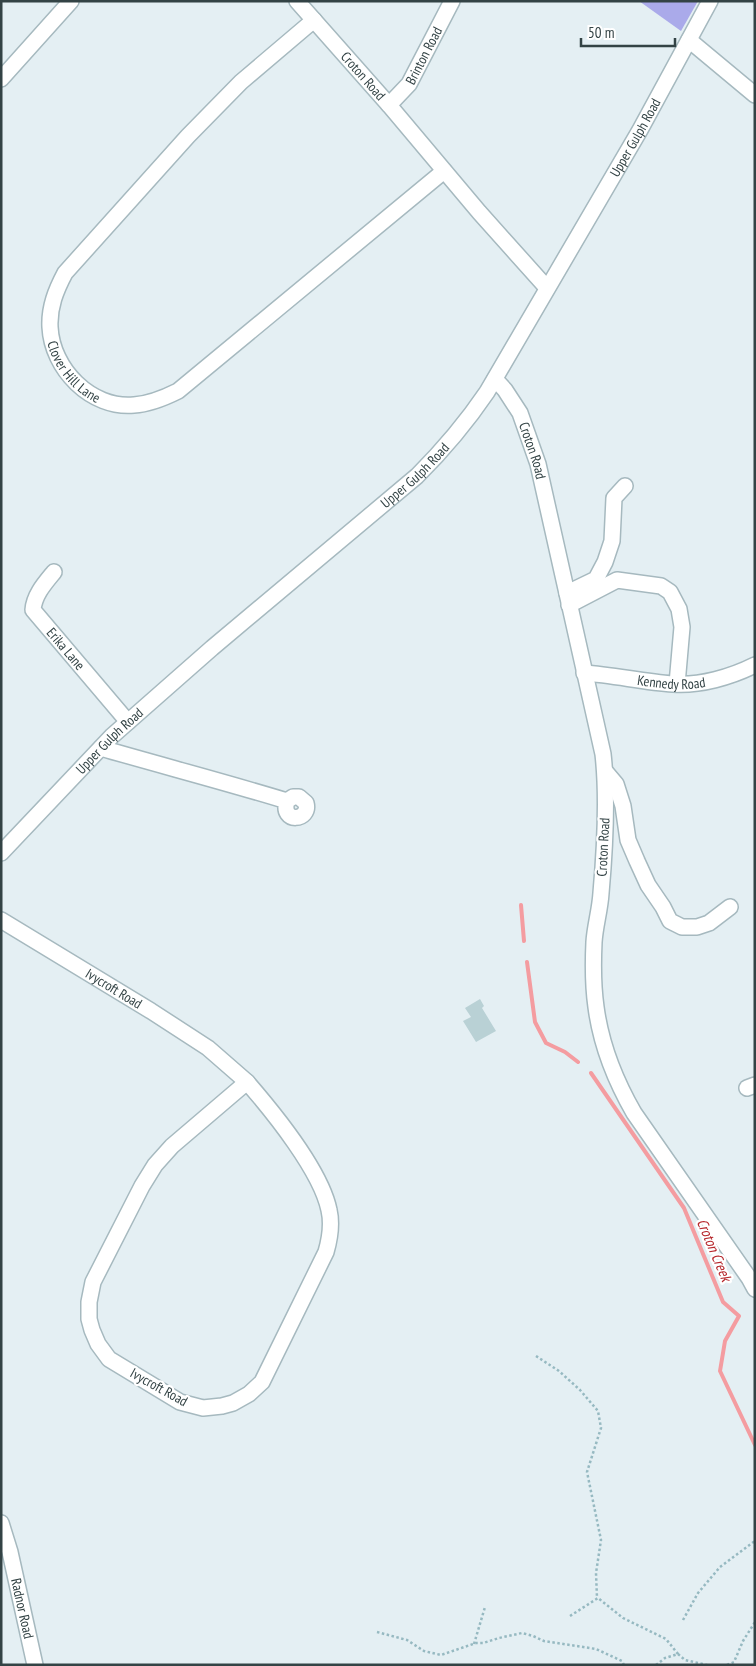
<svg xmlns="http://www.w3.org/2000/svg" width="756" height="1666" font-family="'PT Sans Narrow',sans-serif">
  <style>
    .green { fill: #aaaaea }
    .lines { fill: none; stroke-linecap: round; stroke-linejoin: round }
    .stream { stroke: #f49ca0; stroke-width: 4 }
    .building { fill: #b9d1d5 }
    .minor-casing { stroke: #a6b9bf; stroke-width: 18 }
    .path { stroke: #96b9c1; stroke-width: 2.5; stroke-dasharray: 2.5 2.5; stroke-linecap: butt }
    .minor { stroke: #fff; stroke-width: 15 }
    .labels { text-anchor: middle; stroke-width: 4.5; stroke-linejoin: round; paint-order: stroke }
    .street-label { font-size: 14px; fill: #334345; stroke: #fff }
    .water-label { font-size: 15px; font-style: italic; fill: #b6282d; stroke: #fff }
  </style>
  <rect width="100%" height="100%" fill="#e4eff3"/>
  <polygon class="green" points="639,1 698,1 681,31"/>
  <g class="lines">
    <g class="stream">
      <polyline points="521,905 524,941"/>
      <polyline points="527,962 535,1022 546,1043 565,1052 578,1062"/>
      <polyline points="591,1073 684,1208 723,1302 739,1316 725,1341 720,1371 755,1445"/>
    </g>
  </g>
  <polygon class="building" points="480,999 484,1006 482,1008 496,1031 476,1042 463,1021 471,1017 465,1008"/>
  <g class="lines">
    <g class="minor-casing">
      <g id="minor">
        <path id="s1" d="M297,1l92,104 90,107 68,76"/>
        <path id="s2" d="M314,20l-73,62 -53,54 -123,137c-9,17 -16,34 -15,54 2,42 41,82 84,78 16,-1 30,-7 44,-14l266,-220"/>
        <polyline points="689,40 755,95"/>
        <polyline points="1,79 71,1"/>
        <path id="s3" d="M389,105l20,-21 43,-83"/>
        <path id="s4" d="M495,379l10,11 15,23 18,51 65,290c5,44 2,94 -2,139 -1,17 -6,33 -7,49 -1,21 -1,44 2,65 5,38 19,73 38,106l115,165 6,11"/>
        <path id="s5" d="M54,572c-9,11 -20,23 -21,38l95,112"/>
        <polyline points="567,593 596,579 605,562 612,541 614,498 625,486"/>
        <polyline points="569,605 617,580 661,586 670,592 679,609 682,627 677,684"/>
        <path id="s6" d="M584,673c30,2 59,9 89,11 27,2 58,-7 82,-19"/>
        <path d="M101,748c62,18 124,34 186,53l6,-4h6l7,6c5,18 -26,21 -19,-2"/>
        <polyline points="605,771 616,784 623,806 628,840 637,861 648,885 663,907 670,921 682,927 697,927 709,923 730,907"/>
        <path id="s7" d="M1,853l111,-117 100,-88 205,-172c26,-26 49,-53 70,-84l153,-262 70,-129"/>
        <path id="s8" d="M1,920l150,91 57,37 39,34"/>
        <path d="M247,1082c26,30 74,89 82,128 3,13 1,28 -3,42l-64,130 -13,12 -16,9 -11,3 -19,2 -23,-6 -71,-43 -11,-15 -6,-14 -3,-11v-17l4,-20 49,-96 13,-21 17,-19z"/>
        <polyline points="747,1088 755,1085"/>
        <path id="s9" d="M1,1523l9,29 25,113"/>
      </g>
    </g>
    <g class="path">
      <polyline points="536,1356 559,1371 580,1390 598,1411 601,1428 587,1472 601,1540 596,1573 597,1598"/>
      <polyline points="570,1616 598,1598 623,1618 666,1639 678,1654"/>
      <polyline points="683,1620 698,1593 720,1567 755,1541"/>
      <polyline points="377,1632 407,1640 424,1651 441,1655 476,1643 483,1643 499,1638 522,1633 533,1636 544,1641 596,1649 622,1661 624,1665"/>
      <polyline points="474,1644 485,1607"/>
      <polyline points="656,1665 665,1658 678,1654 685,1660 707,1665"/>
      <polyline points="727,1665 734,1662 743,1641 755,1622"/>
    </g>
    <use href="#minor" class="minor"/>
  </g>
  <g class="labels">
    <g class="street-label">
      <text dy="5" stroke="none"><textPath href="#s3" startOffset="61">Brinton Road</textPath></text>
      <text dy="5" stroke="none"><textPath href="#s1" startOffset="100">Croton Road</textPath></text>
      <text dy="5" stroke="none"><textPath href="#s7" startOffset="966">Upper Gulph Road</textPath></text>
      <text dy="5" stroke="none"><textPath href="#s2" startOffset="465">Clover Hill Lane</textPath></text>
      <text dy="5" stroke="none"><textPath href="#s4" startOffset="82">Croton Road</textPath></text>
      <text dy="5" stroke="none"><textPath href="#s7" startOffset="561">Upper Gulph Road</textPath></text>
      <text dy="5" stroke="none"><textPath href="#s5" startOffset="95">Erika Lane</textPath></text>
      <text dy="5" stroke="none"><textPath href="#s6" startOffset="88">Kennedy Road</textPath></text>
      <text dy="5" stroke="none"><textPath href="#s7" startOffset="156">Upper Gulph Road</textPath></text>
      <text transform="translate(603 847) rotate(-87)" y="5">Croton Road</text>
      <text dy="5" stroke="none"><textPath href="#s8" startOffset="132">Ivycroft Road</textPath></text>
      <text transform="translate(159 1387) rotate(29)" y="5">Ivycroft Road</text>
      <text dy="5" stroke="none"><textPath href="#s9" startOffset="88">Radnor Road</textPath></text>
    </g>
    <g class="water-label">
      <text transform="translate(714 1250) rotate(67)" y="5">Croton Creek</text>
    </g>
  </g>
  <rect width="756" height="1666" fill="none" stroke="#334345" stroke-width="5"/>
  <path d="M581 38v8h94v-8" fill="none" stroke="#334345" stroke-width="2.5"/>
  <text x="588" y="38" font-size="15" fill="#334345" stroke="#ffffff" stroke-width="4" paint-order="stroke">50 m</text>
</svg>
